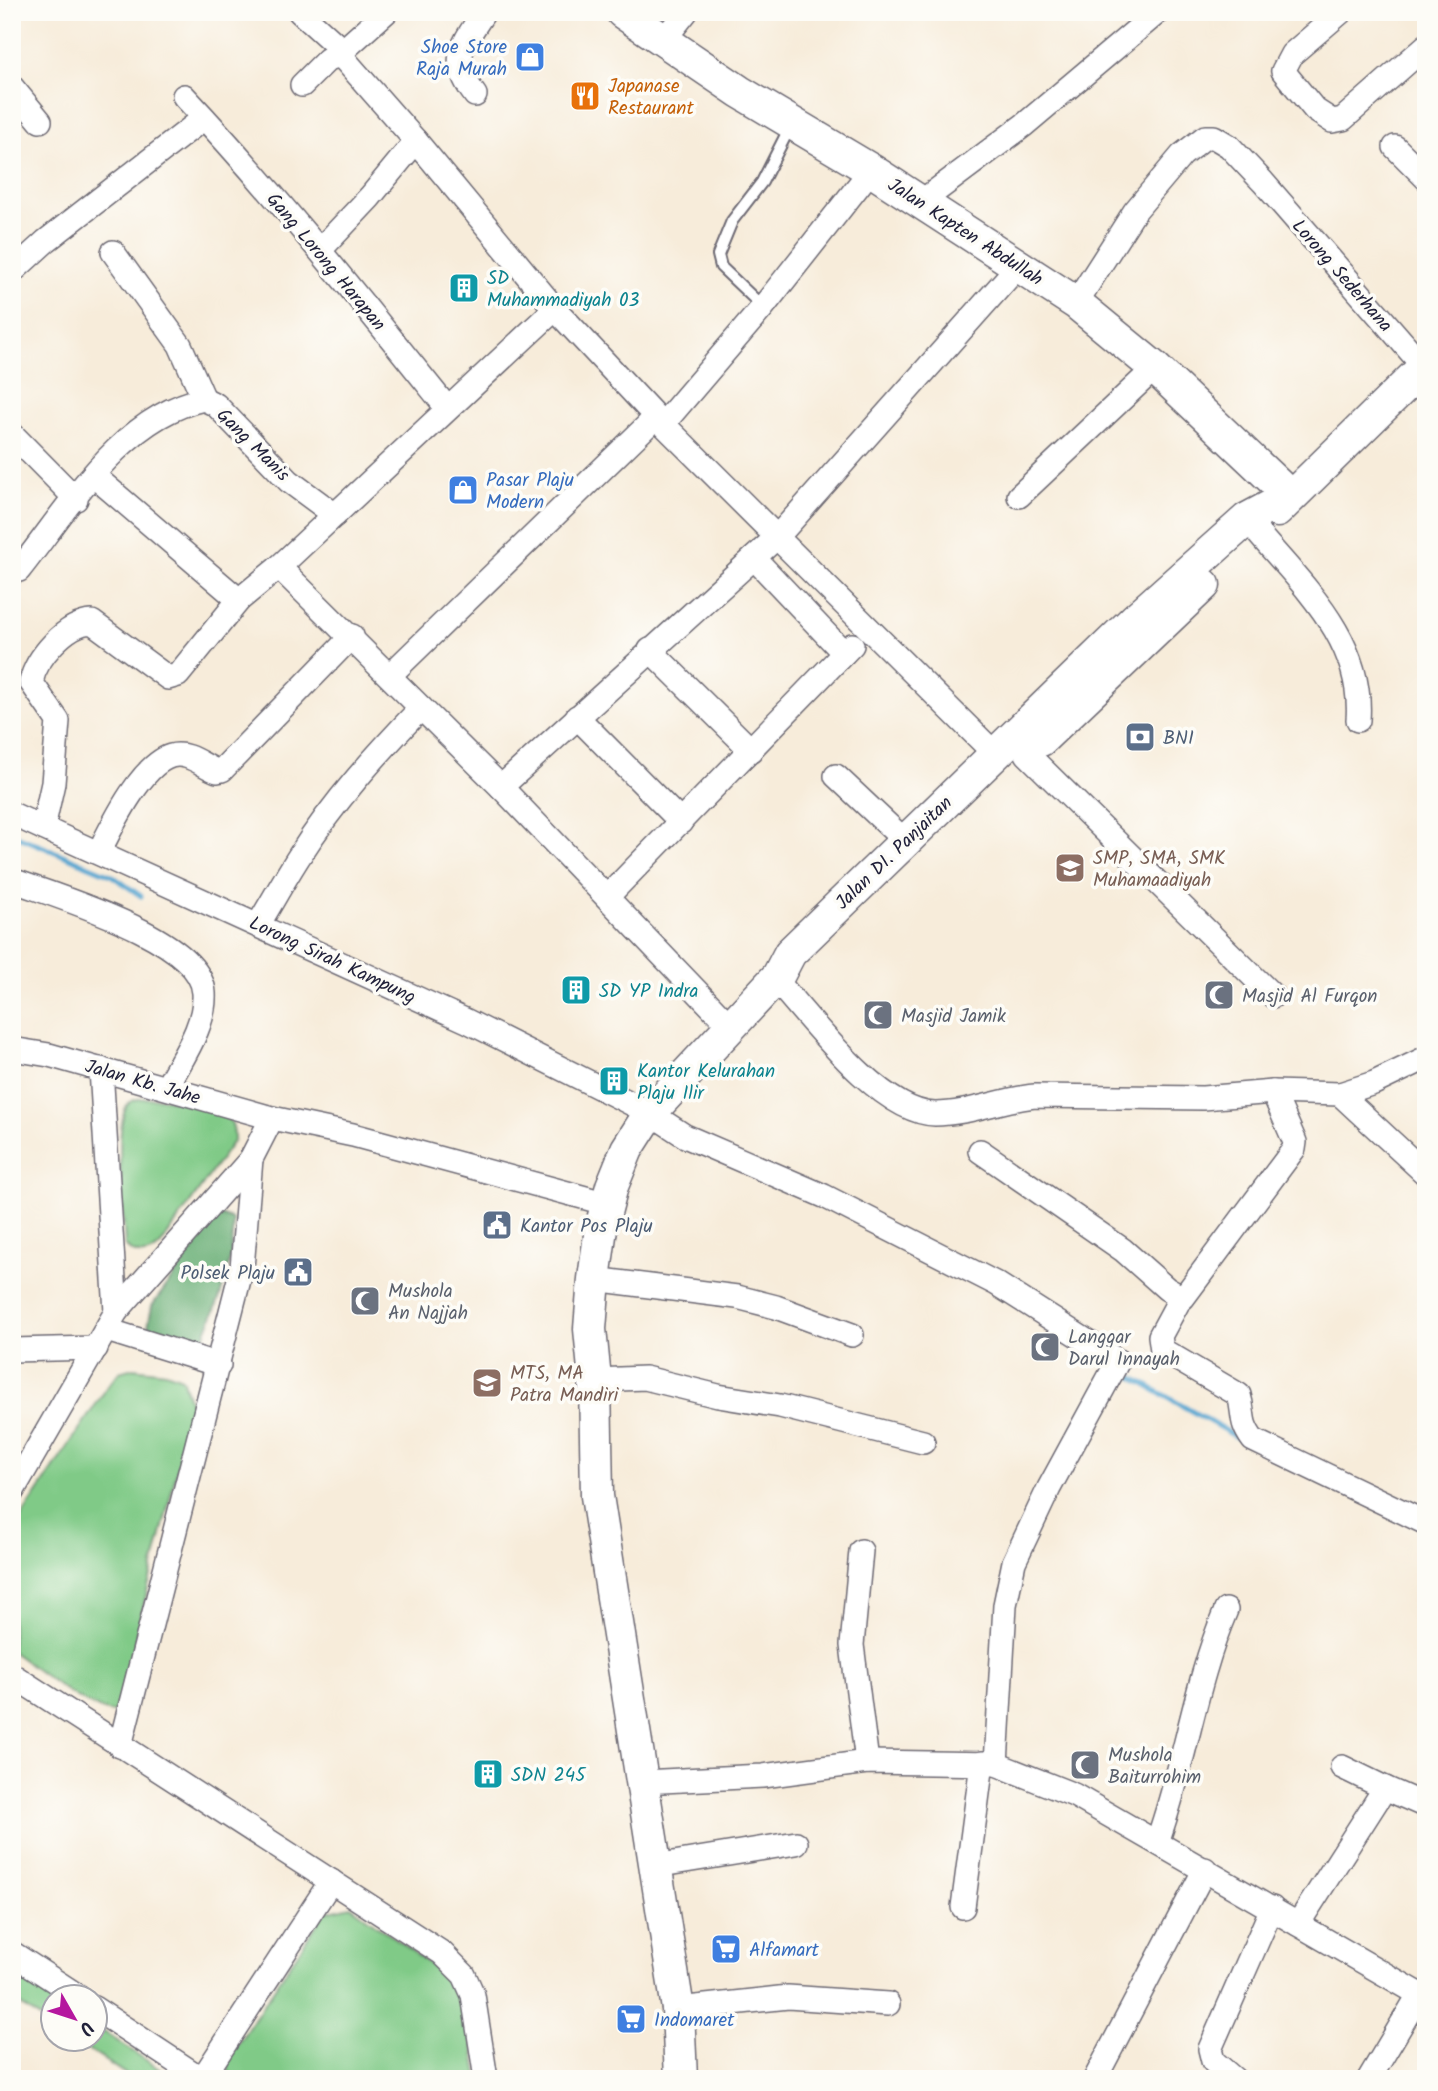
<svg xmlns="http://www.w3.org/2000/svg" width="1438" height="2091" font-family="Kalam,sans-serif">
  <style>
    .green { fill: #80ca87; stroke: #517661; stroke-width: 2 }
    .forest { fill: #68ae74; stroke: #456858; stroke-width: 2 }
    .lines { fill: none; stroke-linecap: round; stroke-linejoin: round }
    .stream { stroke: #56a6d0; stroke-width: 5 }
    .lane-casing { stroke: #6d6973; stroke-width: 14 }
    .street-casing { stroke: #6d6973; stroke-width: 26 }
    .secondary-casing { stroke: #6d6973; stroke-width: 35 }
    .lane { stroke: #fff; stroke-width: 10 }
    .street { stroke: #fff; stroke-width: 23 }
    .secondary { stroke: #fff; stroke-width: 32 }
    .labels { text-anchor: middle; stroke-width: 7; stroke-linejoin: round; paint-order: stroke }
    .shop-label { font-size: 19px; fill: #366cbe; stroke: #fdfcf7; text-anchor: start }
    .food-label { font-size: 19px; fill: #c56008; stroke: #fdfcf7; text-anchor: start }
    .street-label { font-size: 19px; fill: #22223b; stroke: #fdfcf7 }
    .culture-label { font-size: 19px; fill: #0d838f; stroke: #fdfcf7; text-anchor: start }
    .service-label { font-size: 19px; fill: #4e5e75; stroke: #fdfcf7; text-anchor: start }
    .education-label { font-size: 19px; fill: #785e54; stroke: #fdfcf7; text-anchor: start }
    .worship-label { font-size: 19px; fill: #5b616d; stroke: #fdfcf7; text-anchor: start }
  </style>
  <rect width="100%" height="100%" fill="#fdfcf7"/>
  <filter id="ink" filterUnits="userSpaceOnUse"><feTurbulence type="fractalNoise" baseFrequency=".0143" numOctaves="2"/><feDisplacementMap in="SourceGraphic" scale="14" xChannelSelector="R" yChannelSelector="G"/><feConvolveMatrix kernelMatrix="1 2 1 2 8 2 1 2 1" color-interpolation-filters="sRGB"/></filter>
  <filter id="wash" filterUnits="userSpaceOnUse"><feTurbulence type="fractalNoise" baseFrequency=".00686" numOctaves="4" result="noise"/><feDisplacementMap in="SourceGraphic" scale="28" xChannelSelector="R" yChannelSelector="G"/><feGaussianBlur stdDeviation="1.57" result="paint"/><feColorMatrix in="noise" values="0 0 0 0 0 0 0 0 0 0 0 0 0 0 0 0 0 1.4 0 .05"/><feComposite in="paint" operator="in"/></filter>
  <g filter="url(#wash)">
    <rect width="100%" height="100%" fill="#f7ecda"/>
    <g class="green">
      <path d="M160,1098c14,2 67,13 72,26 2,4 2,12 2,16l-74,106c-11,10 -23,12 -35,0 -1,-26 -12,-125 3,-142 7,-8 22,-5 32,-6z"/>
      <path d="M133,1368l33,4 16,6 10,31 -56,227 -3,26 -16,50c-27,2 -81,-44 -105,-60v-121l96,-145 11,-14z"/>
      <polygon points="351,1906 462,1988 479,2079 230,2079 227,2060 325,1912"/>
      <polygon points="12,1970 52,1997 52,2026 12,1999"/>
      <polygon points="95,2026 174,2079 133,2079 72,2039 94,2038"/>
    </g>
    <polygon class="forest" points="218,1214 233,1220 231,1255 220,1297 202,1343 153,1332 148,1326 152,1306"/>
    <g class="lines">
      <g class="stream">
        <polyline points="12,834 111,875 141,896"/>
        <polyline points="1120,1370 1242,1440"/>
      </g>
    </g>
  </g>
  <g filter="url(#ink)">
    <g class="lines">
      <g class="lane-casing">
        <polyline id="lane" points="763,307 721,267 718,255 732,221 762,182 790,127"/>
      </g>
      <g class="street-casing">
        <g id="street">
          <polyline points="300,12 343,51"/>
          <polyline points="1341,12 1292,54 1283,71 1315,110 1332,121 1343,119 1426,46"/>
          <polyline points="665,38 686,12"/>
          <polyline points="302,85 328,59 344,54"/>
          <polyline points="12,87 40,121"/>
          <path d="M475,95c-27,-36 -13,-49 9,-83"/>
          <path d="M184,96c93,99 178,206 263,312"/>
          <polyline points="416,141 555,309 656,417 996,755"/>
          <polyline points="1395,147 1426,178"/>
          <polyline points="921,202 1024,125 1158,12"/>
          <polyline points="320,250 370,197 416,141 344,59 343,51 348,46 386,12"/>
          <polyline points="113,252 180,345 204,399"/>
          <polyline points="12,272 46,241 204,118"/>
          <polyline points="1076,303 1135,211 1182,155 1205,137 1214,137 1229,146 1263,182 1424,367"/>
          <polyline points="663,424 763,307 871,170"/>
          <polyline points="12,434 76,499"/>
          <polyline points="94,476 239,600"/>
          <polyline points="1019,496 1155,368"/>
          <path d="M1258,533c47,55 106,109 100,187"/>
          <polyline points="754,558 844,653"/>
          <polyline points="279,567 501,787 729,1025"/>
          <path d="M19,570c49,-61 102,-154 185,-171l12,6 73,76 46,34"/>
          <polyline points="650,650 751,750"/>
          <polyline points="390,675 656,417"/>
          <polyline points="577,717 681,822"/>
          <polyline points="1027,754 1273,996"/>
          <polyline points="836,776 905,841"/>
          <polyline points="501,787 778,536 1020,264"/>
          <polyline points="12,814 467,1021 650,1113 685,1136 824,1196 997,1284 1118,1361 1049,1488 1014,1562 1005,1605 996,1764"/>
          <path d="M43,828l10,-45 5,-62 -27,-39c5,-24 35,-59 61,-60l76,56 10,-3 61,-75 40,-33 276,-258"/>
          <path d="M99,852c13,-26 42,-87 72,-96 17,-5 32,10 46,15l5,-1 130,-134"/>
          <path d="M12,880c45,17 189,58 192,113 2,33 -23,66 -37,94"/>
          <polyline points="607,897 852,645"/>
          <path d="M258,925c14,-23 27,-47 42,-70 34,-54 77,-101 121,-147"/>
          <path d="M775,979c35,39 105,134 160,135 34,0 67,-15 100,-18l168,2 70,-6 67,2 34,-11 52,-25"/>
          <polyline points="12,1049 49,1055 272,1118 353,1135 608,1204"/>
          <polyline points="101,1069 116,1312"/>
          <polyline points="1340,1094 1426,1174"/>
          <polyline points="980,1151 1123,1250 1167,1289 1183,1298 1294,1149 1295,1142 1273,1092"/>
          <polyline points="594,1279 737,1297 776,1307 852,1335"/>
          <path d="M1180,1299l-20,37 2,14 77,45c6,20 0,26 14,45l173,83"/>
          <polyline points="107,1330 219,1365"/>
          <polyline points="12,1350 96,1348"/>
          <polyline points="595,1380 645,1378 718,1396 780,1406 923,1442"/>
          <polyline points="12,1492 116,1312 251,1159"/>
          <polyline points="861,1551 852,1645 867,1762"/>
          <polyline points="12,1675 442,1953 464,1975 473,1995 486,2079"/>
          <polyline points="120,1746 242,1268 251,1159 272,1118"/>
          <polyline points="1342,1767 1385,1788"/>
          <polyline points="642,1782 763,1776 867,1762 996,1764 1074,1795 1426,1998"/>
          <path d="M1157,1842c28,-76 37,-157 69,-232"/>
          <polyline points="655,1866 796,1843"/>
          <polyline points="963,1907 982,1763"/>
          <polyline points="1298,1924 1385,1788 1426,1806"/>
          <polyline points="12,1953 78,1996"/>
          <polyline points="94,2008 202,2079 331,1881"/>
          <polyline points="678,2009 788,1997 888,2004"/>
          <polyline points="1095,2079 1205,1869"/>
          <polyline points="1234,2079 1213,2061 1210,2049 1272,1908"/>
          <polyline points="1369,2079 1419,1995"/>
        </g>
      </g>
      <g class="secondary-casing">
        <g id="secondary">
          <polyline points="622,12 740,92 871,170 1076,303 1155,368 1290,496"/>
          <polyline points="1277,511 1426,365"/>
          <polyline points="1041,740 1204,585"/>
          <polyline points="681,2079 678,2009 597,1496 595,1380 590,1329 594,1279 601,1228 612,1186 627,1149 650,1113 778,976 790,953 1135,619 1247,519 1290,496"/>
        </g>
      </g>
      <use href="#lane" class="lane"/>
      <use href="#street" class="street"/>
      <use href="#secondary" class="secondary"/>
    </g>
  </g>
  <defs>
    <g id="shop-square" transform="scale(1.575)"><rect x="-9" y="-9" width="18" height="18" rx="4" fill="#3f7fe0" stroke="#fdfcf7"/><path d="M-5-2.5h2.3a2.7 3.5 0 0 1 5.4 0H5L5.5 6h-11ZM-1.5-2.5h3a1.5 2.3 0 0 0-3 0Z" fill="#fff"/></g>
    <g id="restaurant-square" transform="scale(1.575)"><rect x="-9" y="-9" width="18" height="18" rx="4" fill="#e8710a" stroke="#fdfcf7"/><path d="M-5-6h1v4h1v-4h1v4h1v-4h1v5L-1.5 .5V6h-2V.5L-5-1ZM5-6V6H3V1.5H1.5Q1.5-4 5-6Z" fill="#fff"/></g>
    <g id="building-square" transform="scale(1.575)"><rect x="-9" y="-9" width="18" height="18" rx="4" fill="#0f9aa8" stroke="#fdfcf7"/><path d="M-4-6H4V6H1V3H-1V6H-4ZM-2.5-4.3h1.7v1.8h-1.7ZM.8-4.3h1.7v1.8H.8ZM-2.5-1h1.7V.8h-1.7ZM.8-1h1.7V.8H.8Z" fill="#fff"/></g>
    <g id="bank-square" transform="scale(1.575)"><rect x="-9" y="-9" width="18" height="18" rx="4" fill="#5c6f8a" stroke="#fdfcf7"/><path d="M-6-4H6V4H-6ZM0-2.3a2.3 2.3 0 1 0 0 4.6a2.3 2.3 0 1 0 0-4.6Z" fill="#fff"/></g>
    <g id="school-square" transform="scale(1.575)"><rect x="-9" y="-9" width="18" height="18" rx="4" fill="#8d6e63" stroke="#fdfcf7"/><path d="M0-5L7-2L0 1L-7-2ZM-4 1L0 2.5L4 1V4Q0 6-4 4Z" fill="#fff"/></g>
    <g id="mosque-square" transform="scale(1.575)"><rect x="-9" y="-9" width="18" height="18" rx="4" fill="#6b7280" stroke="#fdfcf7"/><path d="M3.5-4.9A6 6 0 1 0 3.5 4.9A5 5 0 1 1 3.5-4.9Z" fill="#fff"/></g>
    <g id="civic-square" transform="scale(1.575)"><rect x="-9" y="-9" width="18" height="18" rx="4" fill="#5c6f8a" stroke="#fdfcf7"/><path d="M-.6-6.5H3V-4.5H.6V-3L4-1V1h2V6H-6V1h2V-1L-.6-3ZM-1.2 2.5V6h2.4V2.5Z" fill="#fff"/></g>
    <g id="supermarket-square" transform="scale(1.575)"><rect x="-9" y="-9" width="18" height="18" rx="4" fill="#3f7fe0" stroke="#fdfcf7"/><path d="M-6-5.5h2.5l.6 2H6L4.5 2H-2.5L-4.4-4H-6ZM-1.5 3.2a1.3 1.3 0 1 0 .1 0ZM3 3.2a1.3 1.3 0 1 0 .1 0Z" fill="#fff"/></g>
  </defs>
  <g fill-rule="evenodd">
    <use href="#shop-square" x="530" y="57"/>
    <use href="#restaurant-square" x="585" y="96"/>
    <use href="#building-square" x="464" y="288"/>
    <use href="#shop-square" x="463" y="490"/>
    <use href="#bank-square" x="1140" y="737"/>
    <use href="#school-square" x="1070" y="868"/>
    <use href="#building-square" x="576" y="990"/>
    <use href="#mosque-square" x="1219" y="995"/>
    <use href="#mosque-square" x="878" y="1015"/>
    <use href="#building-square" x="614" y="1081"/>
    <use href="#civic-square" x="497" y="1225"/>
    <use href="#civic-square" x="298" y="1272"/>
    <use href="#mosque-square" x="365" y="1301"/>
    <use href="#mosque-square" x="1045" y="1347"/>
    <use href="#school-square" x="487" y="1383"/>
    <use href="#mosque-square" x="1085" y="1765"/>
    <use href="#building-square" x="488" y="1774"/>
    <use href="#supermarket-square" x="726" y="1949"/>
    <use href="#supermarket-square" x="631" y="2019"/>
  </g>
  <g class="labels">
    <g class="shop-label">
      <text x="507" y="53" text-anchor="end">Shoe Store<tspan x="507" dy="22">Raja Murah</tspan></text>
      <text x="486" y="486">Pasar Plaju<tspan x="486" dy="22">Modern</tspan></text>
      <text x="749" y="1956">Alfamart</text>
      <text x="654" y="2026">Indomaret</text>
    </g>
    <g class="food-label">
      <text x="608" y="92">Japanase<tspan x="608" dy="22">Restaurant</tspan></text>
    </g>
    <g class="street-label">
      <text transform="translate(966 231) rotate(33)" y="7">Jalan Kapten Abdullah</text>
      <text transform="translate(327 261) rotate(50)" y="7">Gang Lorong Harapan</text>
      <text transform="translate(1343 275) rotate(49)" y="7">Lorong Sederhana</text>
      <text transform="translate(254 444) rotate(45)" y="7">Gang Manis</text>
      <text transform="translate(893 852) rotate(-44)" y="7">Jalan DI. Panjaitan</text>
      <text transform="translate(333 959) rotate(25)" y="7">Lorong Sirah Kampung</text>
      <text transform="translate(143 1081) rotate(16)" y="7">Jalan Kb. Jahe</text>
    </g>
    <g class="culture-label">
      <text x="487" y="284">SD<tspan x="487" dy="22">Muhammadiyah 03</tspan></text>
      <text x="599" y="997">SD YP Indra</text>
      <text x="637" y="1077">Kantor Kelurahan<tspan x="637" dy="22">Plaju Ilir</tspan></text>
      <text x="511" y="1781">SDN 245</text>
    </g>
    <g class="service-label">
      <text x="1163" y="744">BNI</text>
      <text x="520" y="1232">Kantor Pos Plaju</text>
      <text x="275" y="1279" text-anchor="end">Polsek Plaju</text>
    </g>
    <g class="education-label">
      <text x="1093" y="864">SMP, SMA, SMK<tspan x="1093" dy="22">Muhamaadiyah</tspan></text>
      <text x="510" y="1379">MTS, MA<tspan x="510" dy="22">Patra Mandiri</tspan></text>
    </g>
    <g class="worship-label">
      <text x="1242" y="1002">Masjid Al Furqon</text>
      <text x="901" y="1022">Masjid Jamik</text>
      <text x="388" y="1297">Mushola<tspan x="388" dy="22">An Najjah</tspan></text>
      <text x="1068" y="1343">Langgar<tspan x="1068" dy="22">Darul Innayah</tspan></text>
      <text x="1108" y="1761">Mushola<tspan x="1108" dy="22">Baiturrohim</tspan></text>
    </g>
  </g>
  <rect width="1438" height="2091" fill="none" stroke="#fdfcf7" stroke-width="42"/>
  <g transform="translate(74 2018) rotate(129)"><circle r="33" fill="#fdfcf7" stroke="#a5a5ac" stroke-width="2"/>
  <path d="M0-5L12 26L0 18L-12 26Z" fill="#b5179e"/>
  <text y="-10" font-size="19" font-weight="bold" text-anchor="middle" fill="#22223b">U</text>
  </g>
</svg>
